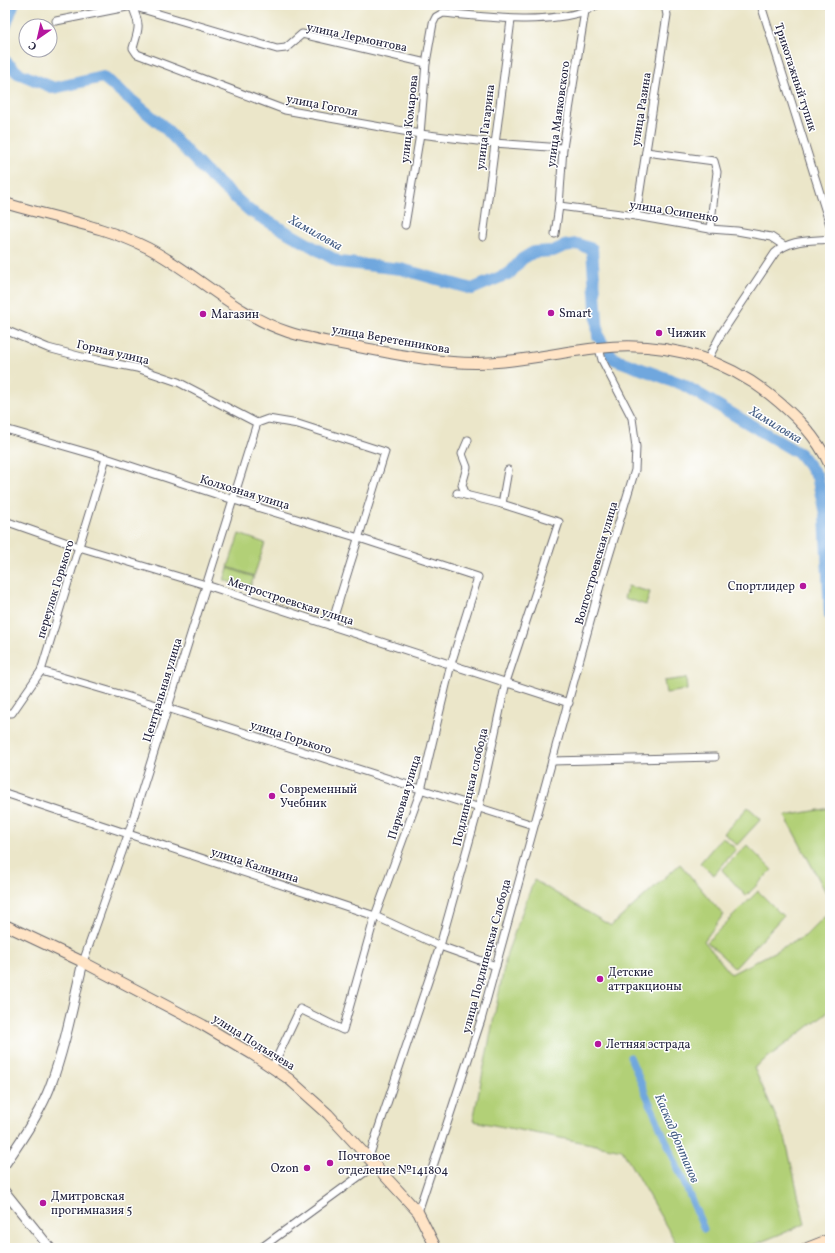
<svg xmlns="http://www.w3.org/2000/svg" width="835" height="1253" font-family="Vollkorn,serif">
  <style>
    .green { fill: #b2d077; stroke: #6a7959 }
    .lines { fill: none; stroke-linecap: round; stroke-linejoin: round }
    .canal { stroke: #6fa7de; stroke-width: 7 }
    .river { stroke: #6fa7de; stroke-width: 12 }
    .minor-casing { stroke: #68676d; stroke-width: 9 }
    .tertiary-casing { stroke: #68676d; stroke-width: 11 }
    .secondary-casing { stroke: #68676d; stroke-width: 12 }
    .minor { stroke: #fff; stroke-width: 7 }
    .tertiary { stroke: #fff; stroke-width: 9 }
    .secondary { stroke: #ffe4c6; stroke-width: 10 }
    .rail-casing { stroke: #22223b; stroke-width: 3.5 }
    .rail { stroke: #fff; stroke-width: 2; stroke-dasharray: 6; stroke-linecap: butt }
    .poi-dot { fill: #b5179e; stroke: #fff; stroke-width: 1.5 }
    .labels { text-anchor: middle; stroke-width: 3; stroke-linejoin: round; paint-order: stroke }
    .street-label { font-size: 12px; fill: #22223b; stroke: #fff }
    .poi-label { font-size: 12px; fill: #22223b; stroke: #fff; text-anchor: start }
    .water-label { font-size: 13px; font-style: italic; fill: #455e84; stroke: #fff }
  </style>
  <rect width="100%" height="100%" fill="#fff"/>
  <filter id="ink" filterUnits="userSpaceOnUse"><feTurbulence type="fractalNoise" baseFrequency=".025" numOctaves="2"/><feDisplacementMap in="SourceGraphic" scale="8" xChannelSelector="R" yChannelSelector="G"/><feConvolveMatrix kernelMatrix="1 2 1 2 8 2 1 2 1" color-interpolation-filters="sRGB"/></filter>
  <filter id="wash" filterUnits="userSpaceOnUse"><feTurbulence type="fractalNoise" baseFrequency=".012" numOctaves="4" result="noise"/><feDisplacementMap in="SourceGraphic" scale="16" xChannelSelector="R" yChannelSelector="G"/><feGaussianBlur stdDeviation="0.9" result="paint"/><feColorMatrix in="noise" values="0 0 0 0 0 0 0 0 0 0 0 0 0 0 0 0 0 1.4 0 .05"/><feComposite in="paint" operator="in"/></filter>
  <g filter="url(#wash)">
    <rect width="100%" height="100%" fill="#ebe6c9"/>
    <g class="green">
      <polygon points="239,534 265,543 254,576 228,567"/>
      <polygon points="228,568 254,577 249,589 224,580"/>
      <polygon points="628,586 650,592 646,605 624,598"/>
      <polygon points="686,678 687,690 666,693 664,681"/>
      <polygon points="748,807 761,819 737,845 724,833"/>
      <polygon points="830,808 830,900 785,816"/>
      <polygon points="722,837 736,849 714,875 700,863"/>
      <polygon points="747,845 772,870 746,896 722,870"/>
      <polygon points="680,864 723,915 704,941 731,974 805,936 830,911 830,1010 754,1068 785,1137 805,1224 746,1248 679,1248 622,1150 473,1121 507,953 534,880 611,926"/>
      <polygon points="758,891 783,916 735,968 707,942"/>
    </g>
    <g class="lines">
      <polyline class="canal" points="630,1057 704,1229"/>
      <g class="river">
        <polyline points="5,27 13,5"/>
        <polyline points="5,61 18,73 54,88 103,77 163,126 205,171 250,211 339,262 401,269 472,289 510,273 522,259 534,252 553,251 564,246 577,244 592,249 598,336 602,342"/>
        <polyline points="610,353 614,359 682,384 800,454 817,476 825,514 830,615"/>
      </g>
    </g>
  </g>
  <g filter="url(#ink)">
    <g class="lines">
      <g class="minor-casing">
        <g id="minor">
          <polyline points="761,5 830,225"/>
          <path d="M132,6c9,20 7,22 1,42l4,6 148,56 135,24 74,9 69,5"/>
          <polyline points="56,21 132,6 277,49 286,48 302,34 426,63"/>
          <polyline points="646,152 714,161 717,172 710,229"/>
          <polyline points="559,206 636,216 710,229 737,231 771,237 783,245"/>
          <polyline points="636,216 667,15 665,5"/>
          <path d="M405,225l15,-91 6,-71 7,-40 3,-6 7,-4c43,4 100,12 142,-2"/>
          <polyline points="555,234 559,206 563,148 585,11 597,5"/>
          <polyline points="483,237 511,20"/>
          <polyline points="5,330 48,348 82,357 137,368 178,382 257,423"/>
          <path d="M708,359l13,-25 54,-81c15,-14 35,-12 55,-14"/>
          <polyline points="257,423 268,419 298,424 385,452 331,626"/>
          <polyline points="5,429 106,458 234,500 359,538 478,577 451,664 421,790 375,916 343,1030 300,1009 272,1068"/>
          <polyline points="466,495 462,485 467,467 462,454 468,440"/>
          <polyline points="502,504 508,470"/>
          <polyline points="5,521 79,547 206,585 569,703"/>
          <polyline points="41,671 167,708 533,825"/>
          <polyline points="5,713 12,713 41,671 106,458"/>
          <polyline points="552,761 715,757"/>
          <polyline points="5,793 375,916 440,946 496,966"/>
          <polyline points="83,962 128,835 257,423"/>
          <polyline points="369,1157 440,946 479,806 506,682 559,522 502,504 457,493"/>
          <polyline points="418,1212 481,1020 601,582 635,470 636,447 632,418 602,360 599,348"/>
          <polyline points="261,1248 376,1164"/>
        </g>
      </g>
      <g class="tertiary-casing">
        <g id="tertiary">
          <path d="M5,1164c16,-23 35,-51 45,-77 15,-40 23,-83 33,-125"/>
          <polyline points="5,1192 50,1248"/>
        </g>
      </g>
      <g class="secondary-casing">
        <g id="secondary">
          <path d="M5,203c48,15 97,22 143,45 48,25 88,67 140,84 24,8 50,11 76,16 37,7 74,15 112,15 41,0 82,-11 122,-15 64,-7 120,7 171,46 25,20 48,42 61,72"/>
          <polyline points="5,925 83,962 203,1025 252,1054 289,1079 328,1114 418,1212 436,1248"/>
          <polyline points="807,1248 830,1239"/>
        </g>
      </g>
      <use href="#minor" class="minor"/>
      <use href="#tertiary" class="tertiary"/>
      <use href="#secondary" class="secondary"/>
      <g class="rail-casing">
        <polyline id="rail" points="823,5 830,8"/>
      </g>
      <use href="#rail" class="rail"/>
    </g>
  </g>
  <g class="poi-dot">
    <circle cx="551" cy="313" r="4"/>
    <circle cx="203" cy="314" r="4"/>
    <circle cx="659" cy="333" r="4"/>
    <circle cx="803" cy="586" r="4"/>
    <circle cx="272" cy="796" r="4"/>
    <circle cx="600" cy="979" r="4"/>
    <circle cx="598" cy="1044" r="4"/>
    <circle cx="330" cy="1163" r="4"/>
    <circle cx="307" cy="1168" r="4"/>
    <circle cx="43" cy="1203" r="4"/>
  </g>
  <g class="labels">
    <g class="street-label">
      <text transform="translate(357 37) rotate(12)" y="4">улица Лермонтова</text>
      <text transform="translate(796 77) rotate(72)" y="4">Трикотажный тупик</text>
      <text transform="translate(322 105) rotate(11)" y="4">улица Гоголя</text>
      <text transform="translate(641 109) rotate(-81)" y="4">улица Разина</text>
      <text transform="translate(558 114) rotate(-82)" y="4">улица Маяковского</text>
      <text transform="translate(409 119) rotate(-84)" y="4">улица Комарова</text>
      <text transform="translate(485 127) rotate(-83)" y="4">улица Гагарина</text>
      <text transform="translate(674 211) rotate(9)" y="4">улица Осипенко</text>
      <text transform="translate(391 339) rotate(10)" y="4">улица Веретенникова</text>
      <text transform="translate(113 352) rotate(13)" y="4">Горная улица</text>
      <text transform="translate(245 492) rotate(17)" y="4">Колхозная улица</text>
      <text transform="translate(596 563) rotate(-74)" y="4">Волгостроевская улица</text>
      <text transform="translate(55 589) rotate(-73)" y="4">переулок Горького</text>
      <text transform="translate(291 601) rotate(18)" y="4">Метростроевская улица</text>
      <text transform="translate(162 690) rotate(-73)" y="4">Центральная улица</text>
      <text transform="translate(291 737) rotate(18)" y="4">улица Горького</text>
      <text transform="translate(470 787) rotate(-77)" y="4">Подлипецкая слобода</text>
      <text transform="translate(404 797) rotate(-73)" y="4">Парковая улица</text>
      <text transform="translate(255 865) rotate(18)" y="4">улица Калинина</text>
      <text transform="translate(486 956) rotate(-75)" y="4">улица Подлипецкая Слобода</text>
      <text transform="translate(254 1042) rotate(32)" y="4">улица Подъячева</text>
    </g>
    <g class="poi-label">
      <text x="559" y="317">Smart</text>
      <text x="211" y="318">Магазин</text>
      <text x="667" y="337">Чижик</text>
      <text x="795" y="590" text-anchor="end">Спортлидер</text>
      <text x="280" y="793">Современный<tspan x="280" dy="14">Учебник</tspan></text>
      <text x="608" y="976">Детские<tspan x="608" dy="14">аттракционы</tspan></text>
      <text x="606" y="1048">Летняя эстрада</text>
      <text x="338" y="1160">Почтовое<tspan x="338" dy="14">отделение №141804</tspan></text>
      <text x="299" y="1172" text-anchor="end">Ozon</text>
      <text x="51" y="1200">Дмитровская<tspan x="51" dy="14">прогимназия 5</tspan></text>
    </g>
    <g class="water-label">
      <text transform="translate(316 232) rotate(29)" y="5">Хамиловка</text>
      <text transform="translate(776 424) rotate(31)" y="5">Хамиловка</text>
      <text transform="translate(678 1138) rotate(67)" y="5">Каскад фонтанов</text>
    </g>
  </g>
  <rect width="835" height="1253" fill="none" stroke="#fff" stroke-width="20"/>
  <g transform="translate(38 38) rotate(214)"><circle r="19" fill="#ffffff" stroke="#a7a7b1"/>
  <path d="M0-3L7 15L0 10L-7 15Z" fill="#b5179e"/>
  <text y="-6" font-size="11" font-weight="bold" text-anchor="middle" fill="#22223b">С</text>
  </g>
</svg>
